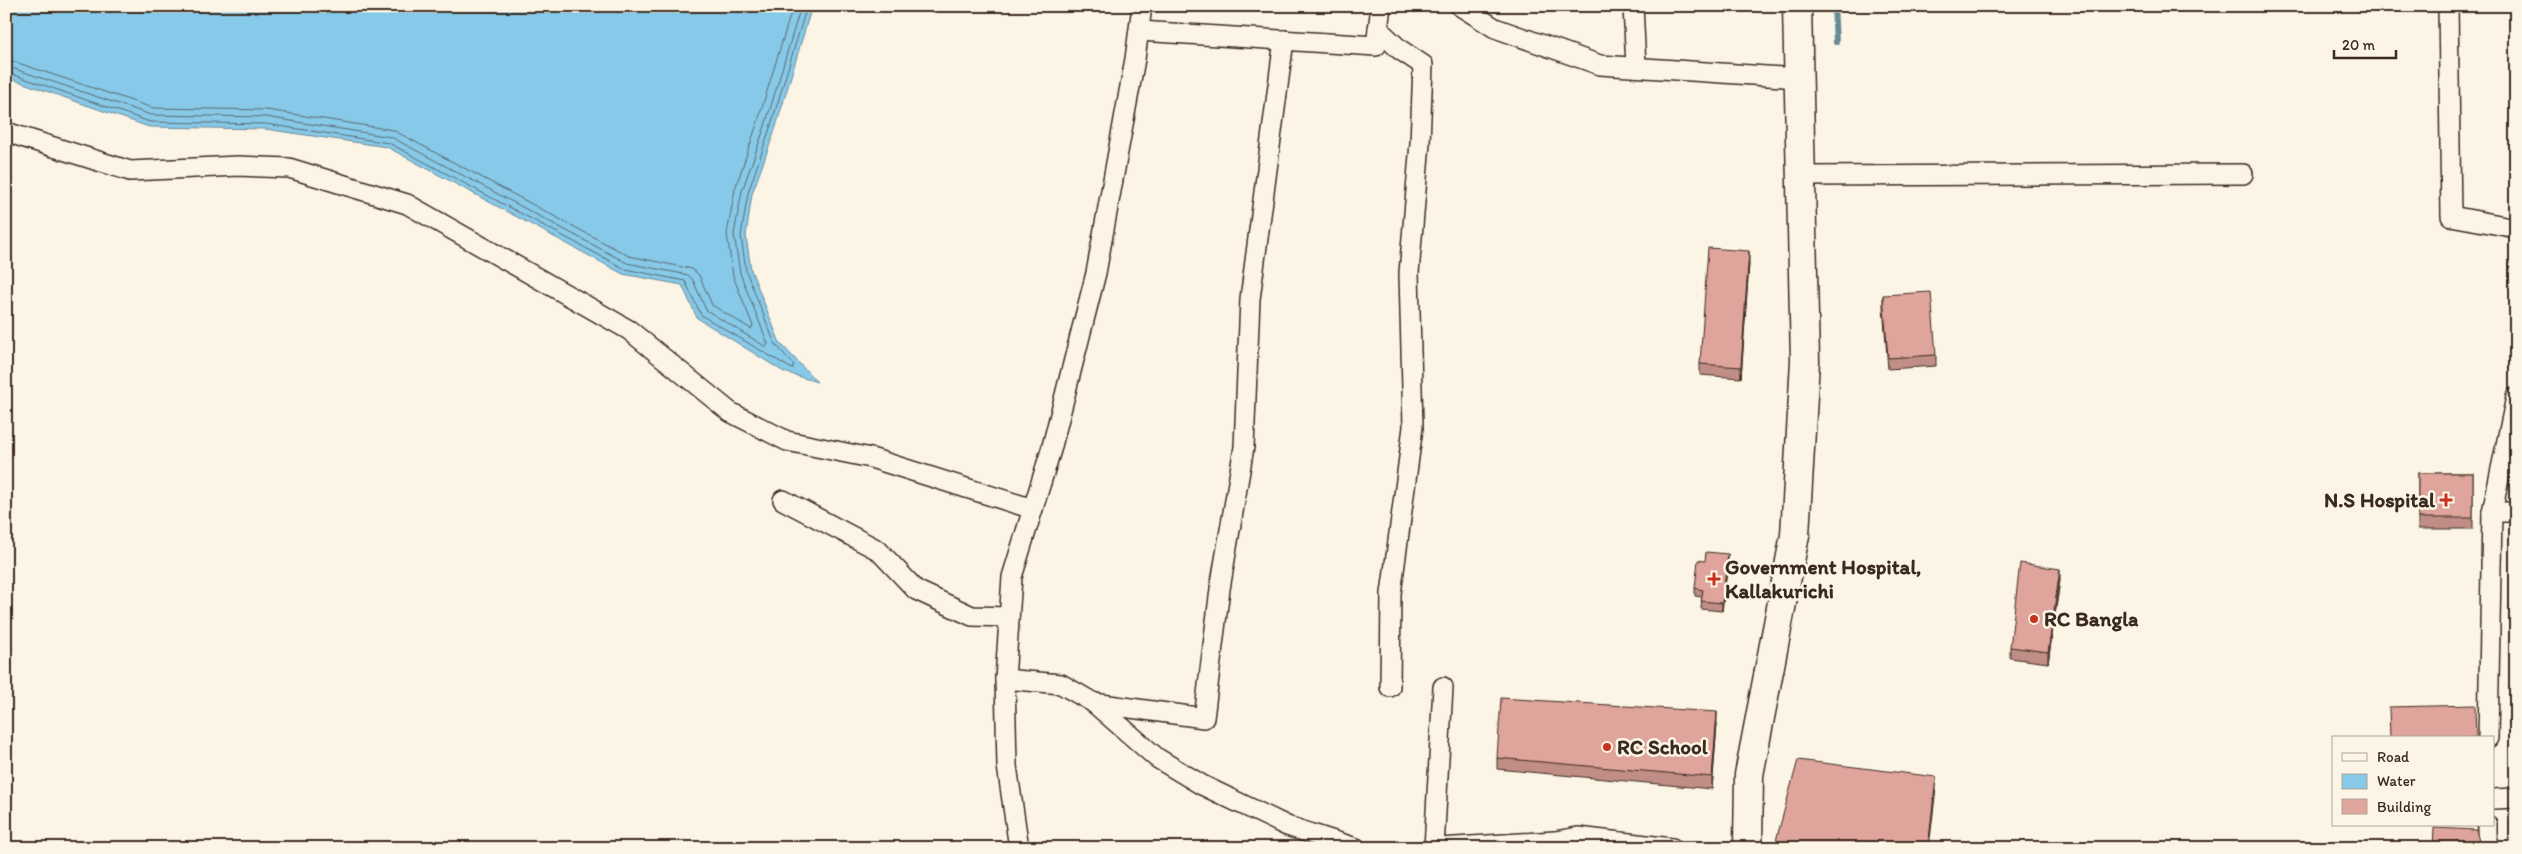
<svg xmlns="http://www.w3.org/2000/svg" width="2522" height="854" font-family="Itim,sans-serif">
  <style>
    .water { fill: #87c9e8; stroke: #698997 }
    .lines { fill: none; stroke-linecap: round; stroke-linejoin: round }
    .shore { stroke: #596a6f; stroke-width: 1 }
    .stream { stroke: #698997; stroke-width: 6 }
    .minor-casing { stroke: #3b2a1e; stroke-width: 22 }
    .primary-casing { stroke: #3b2a1e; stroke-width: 31 }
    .minor { stroke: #fcf5e5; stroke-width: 19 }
    .primary { stroke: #fcf5e5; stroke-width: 28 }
    .wall { fill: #c08e87; stroke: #3b2a1e }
    .shaded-wall { fill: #9c746e; stroke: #3b2a1e }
    .building { fill: #dfa59d; stroke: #3b2a1e }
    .poi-dot { fill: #c8321e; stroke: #fcf5e5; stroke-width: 2 }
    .labels { text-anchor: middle; stroke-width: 5; stroke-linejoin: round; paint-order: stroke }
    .poi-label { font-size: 21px; font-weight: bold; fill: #3b2a1e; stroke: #fcf5e5; text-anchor: start }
  </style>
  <rect width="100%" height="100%" fill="#fcf5e5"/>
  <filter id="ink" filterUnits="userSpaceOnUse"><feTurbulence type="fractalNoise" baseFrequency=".02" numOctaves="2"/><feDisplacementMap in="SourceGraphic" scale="10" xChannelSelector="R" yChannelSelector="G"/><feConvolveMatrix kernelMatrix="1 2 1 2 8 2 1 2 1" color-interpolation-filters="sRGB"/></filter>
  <g filter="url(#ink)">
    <polygon class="water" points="6,6 812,6 775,130 752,194 746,236 751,270 780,343 817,382 784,372 697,318 682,285 623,274 387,147 265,129 149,127 6,77"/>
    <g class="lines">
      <g class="shore">
        <polyline points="6,59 153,108 267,110 393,130 629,256 692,269 699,275 712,305 751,329 753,326 733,276 727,234 735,189 757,124 793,6"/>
        <polyline points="6,66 151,115 266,117 391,137 627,263 688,275 693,280 706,310 766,347 768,344 740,273 734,234 742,191 765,126 801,6"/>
        <polyline points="6,72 150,122 266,124 389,143 625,269 685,281 701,315 792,369 794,365 775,344 746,271 741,236 748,193 770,128 807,6"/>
      </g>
      <polyline class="stream" points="1834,6 1836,42"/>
      <g class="minor-casing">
        <g id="minor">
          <polyline points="1460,6 1495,28 1600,65 1799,78"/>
          <polyline points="1633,6 1636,67"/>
          <polyline points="2448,6 2451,216 2516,228"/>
          <polyline points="1378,29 1399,49 1423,65 1420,143 1409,273 1413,427 1391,594 1390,687"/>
          <polyline points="1139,31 1376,46 1381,6"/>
          <polyline points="6,132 130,171 238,166 289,168 407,204 629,330 730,412 787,441 871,458 1033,509"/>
          <polyline points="1801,176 2243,174"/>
          <polyline points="783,500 878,550 916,590 972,616 1009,617"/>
          <polyline points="2492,512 2516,397"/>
          <polyline points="1005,679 1061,684 1094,703 1157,758 1202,785 1287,826 1356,848"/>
          <polyline points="1094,703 1204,718 1220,589 1244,447 1250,299 1284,40"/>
          <polyline points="2488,738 2492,512 2516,512"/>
          <polyline points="2493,799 2516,798"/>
          <polyline points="1019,848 1007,766 1005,679 1012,577 1051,450 1096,273 1135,59 1142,6"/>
          <polyline points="1434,848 1443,687"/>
          <polyline points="1439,848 1555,841 1578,837 1672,848"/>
          <polyline points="2487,848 2487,825"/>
        </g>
      </g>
      <g class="primary-casing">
        <polyline id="primary" points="1748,848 1749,775 1795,535 1805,361 1797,6"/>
      </g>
      <use href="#minor" class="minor"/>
      <use href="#primary" class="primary"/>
    </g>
    <g class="wall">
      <polygon points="1749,263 1741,378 1700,375 1700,364"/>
      <polygon points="1883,295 1936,355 1936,366 1888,369 1883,307"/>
      <rect x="2418" y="473" width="55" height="56"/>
      <polygon points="1728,562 1722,611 1701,609 1702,597 1695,596 1695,588"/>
      <polygon points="2060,580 2048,663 2010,658 2010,647"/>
      <polygon points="1717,724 1712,789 1497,769 1497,758"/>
    </g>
    <g class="shaded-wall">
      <polygon points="1749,251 1749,263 1741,378 1741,367"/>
      <polygon points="1728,554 1728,562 1722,611 1722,603"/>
      <polygon points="2060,569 2060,580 2048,663 2048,652"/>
      <polygon points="1717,712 1717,724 1712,789 1712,777"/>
      <polygon points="1936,777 1936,788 1929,848 1928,848"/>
    </g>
    <g class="building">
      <polygon points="1708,248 1749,251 1741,367 1700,364"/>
      <polygon points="1931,292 1936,355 1888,358 1883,295"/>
      <rect x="2418" y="473" width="55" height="45"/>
      <polygon points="1706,552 1728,554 1722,603 1701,601 1703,590 1695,588 1698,560 1705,561"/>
      <polygon points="2020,563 2060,569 2048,652 2010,647"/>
      <polygon points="1501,698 1717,712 1712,777 1497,758"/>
      <polygon points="2475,705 2476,738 2390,738 2389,707"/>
      <polygon points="1798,760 1936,777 1928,848 1774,848"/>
      <polygon points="2434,828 2476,830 2480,845 2480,848 2433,848"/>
      <polygon points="2234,846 2255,848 2234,848"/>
    </g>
  </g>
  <g class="poi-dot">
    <path d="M2443.5 492.5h5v5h5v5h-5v5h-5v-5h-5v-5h5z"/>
    <path d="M1711.5 571.5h5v5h5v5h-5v5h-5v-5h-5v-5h5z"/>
    <circle cx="2034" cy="619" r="5"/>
    <circle cx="1607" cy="747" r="5"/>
  </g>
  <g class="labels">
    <g class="poi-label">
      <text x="2435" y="507" text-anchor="end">N.S Hospital</text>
      <text x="1725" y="574">Government Hospital,<tspan x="1725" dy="24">Kallakurichi</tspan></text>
      <text x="2044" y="626">RC Bangla</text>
      <text x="1617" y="754">RC School</text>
    </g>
  </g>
  <rect width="2522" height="854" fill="none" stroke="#fcf5e5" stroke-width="25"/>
  <rect x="12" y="12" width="2497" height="829" fill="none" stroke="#3b2a1e" stroke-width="2" filter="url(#ink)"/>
  <rect x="2332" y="736" width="162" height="90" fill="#fcf5e5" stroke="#afa495"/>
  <rect x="2342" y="753" width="25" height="8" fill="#fcf5e5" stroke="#afa495"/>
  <text x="2377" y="762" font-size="15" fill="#3b2a1e">Road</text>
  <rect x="2342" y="774" width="25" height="15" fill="#87c9e8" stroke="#afa495"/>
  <text x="2377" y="786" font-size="15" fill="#3b2a1e">Water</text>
  <rect x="2342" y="799" width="25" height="15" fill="#dfa59d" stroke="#afa495"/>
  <text x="2377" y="812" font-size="15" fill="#3b2a1e">Building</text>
  <path d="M2334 50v8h62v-8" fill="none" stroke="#3b2a1e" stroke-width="2.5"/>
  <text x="2342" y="50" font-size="15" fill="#3b2a1e" stroke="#fcf5e5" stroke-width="4" paint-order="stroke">20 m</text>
</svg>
